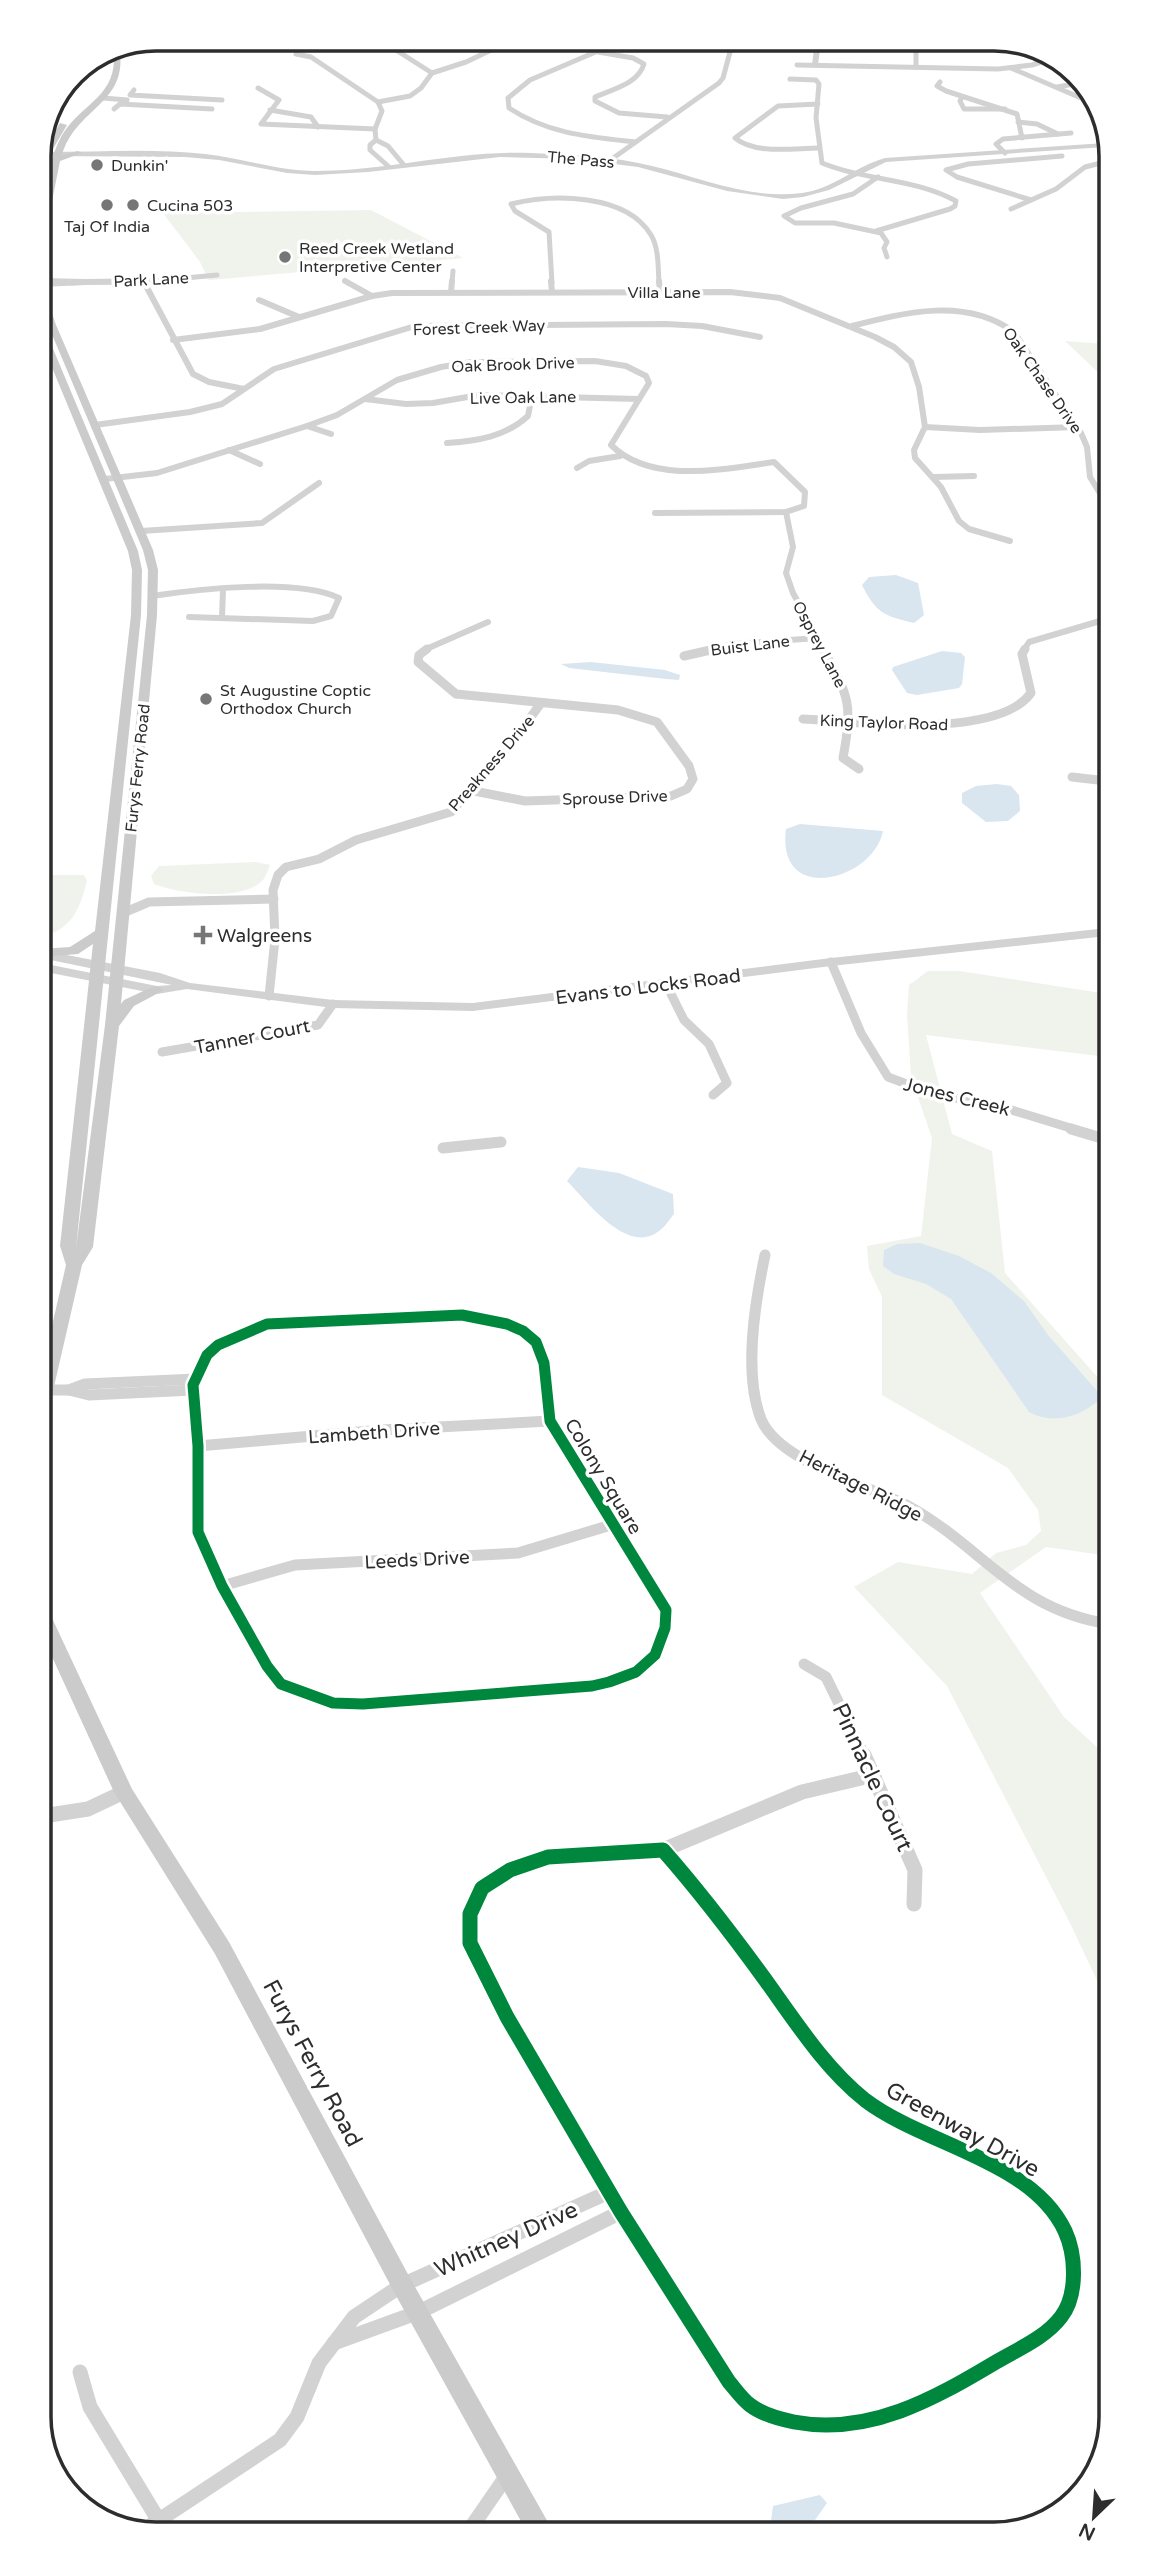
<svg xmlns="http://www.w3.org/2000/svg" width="1150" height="2573" font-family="'Varela Round',sans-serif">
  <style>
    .green { fill: #f0f3ec }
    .water { fill: #d9e6f0 }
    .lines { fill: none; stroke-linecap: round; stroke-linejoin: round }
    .minor-far4 { stroke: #d2d2d2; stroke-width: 5 }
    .minor-far3 { stroke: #d2d2d2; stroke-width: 6 }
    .minor-far2 { stroke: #d2d2d2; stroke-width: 9 }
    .minor-far1 { stroke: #d2d2d2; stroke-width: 11 }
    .minor { stroke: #d2d2d2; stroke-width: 15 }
    .tertiary { fill: #d2d2d2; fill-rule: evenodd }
    .secondary { fill: #cbcbcb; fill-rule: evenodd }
    .cycleway-far1-casing { stroke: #fff; stroke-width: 16 }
    .cycleway-casing { stroke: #fff; stroke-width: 19 }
    .cycleway-far1 { stroke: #00873e; stroke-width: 11 }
    .cycleway { stroke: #00873e; stroke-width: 15 }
    .poi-dot { fill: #767676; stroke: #fff; stroke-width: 2.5 }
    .labels { text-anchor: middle; stroke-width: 7; stroke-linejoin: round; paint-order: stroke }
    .far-street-label { font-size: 16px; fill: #2d2d2d; stroke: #fff }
    .far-poi-label { font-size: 16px; fill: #2d2d2d; stroke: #fff; text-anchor: start }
    .poi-label { font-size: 19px; fill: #2d2d2d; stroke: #fff; text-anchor: start }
    .street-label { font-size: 19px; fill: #2d2d2d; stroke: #fff }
    .near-street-label { font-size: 23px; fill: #2d2d2d; stroke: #fff }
    .rim { fill: none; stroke: #2d2d2d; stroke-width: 3.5 }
  </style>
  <rect width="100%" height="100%" fill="#fff"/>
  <g class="green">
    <polygon points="371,210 463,258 209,280 200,262 163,213"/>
    <polygon points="1065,341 1106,344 1106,380"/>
    <path d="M256,862l14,3c-2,5 -4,11 -7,15 -21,22 -84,14 -109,4l-3,-8 8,-10z"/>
    <path d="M41,875h43l3,6c-8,30 -14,46 -46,57z"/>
    <polygon points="928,971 959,971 1108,994 1108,1060 1099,1056 926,1035 952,1134 992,1151 1005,1273 1109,1390 1109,1556 1046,1547 980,1593 1064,1717 1110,1759 1110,2008 1069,1921 947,1686 854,1587 898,1562 972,1574 996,1553 1026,1545 1041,1531 1038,1510 1008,1468 882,1395 882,1297 869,1269 867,1246 921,1236 932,1138 911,1077 907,1014 909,985"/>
  </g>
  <g class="water">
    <path d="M896,575l22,8 6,32 -10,8c-30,-7 -38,-10 -52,-38l7,-8z"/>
    <polygon points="942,651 961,653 965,657 962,684 959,688 917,695 907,693 892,670 893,667"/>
    <polygon points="591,662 665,670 680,675 679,680 666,679 569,668 561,664"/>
    <polygon points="997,784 1011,786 1019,795 1020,811 1008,821 986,822 962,803 962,793 976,786"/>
    <path d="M800,824l83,7c-10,50 -107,75 -97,-2z"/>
    <path d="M578,1167l41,6 54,21 1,20c-5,6 -9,13 -15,17 -32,25 -72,-30 -92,-50z"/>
    <path d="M920,1243l39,13 32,17 33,28 24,34 50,57 1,8c-19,17 -46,25 -70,12l-78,-113 -25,-15 -32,-10 -11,-8 1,-16 13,-6z"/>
    <polygon points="820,2495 827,2503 815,2520 798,2525 771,2521 773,2506"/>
  </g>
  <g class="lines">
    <g class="minor-far4">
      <polyline points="958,39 976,46"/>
      <path d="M619,42l-89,38 -22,18 1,10c39,26 81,29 126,34"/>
      <polyline points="388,45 432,73"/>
      <path d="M598,52l35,6 11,6c-6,20 -31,25 -49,33v4l24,12 48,4"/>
      <polyline points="296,54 311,57 378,102 382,111 375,129 376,140 388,146 403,164"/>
      <polyline points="797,65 998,69 1032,65 1054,58"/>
      <polyline points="916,67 916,43 920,40"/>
      <polyline points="1011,68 1095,104"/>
      <path d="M790,79l26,1 3,4 -3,34 6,45c44,18 92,15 134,38l-1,5 -5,3 -74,22"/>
      <polyline points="940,82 937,86 946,91 1017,114 1022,138"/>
      <polyline points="1057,87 1080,83"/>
      <polyline points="258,88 279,100 261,124 375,129"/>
      <polyline points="134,90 130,95 222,100"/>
      <polyline points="962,97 960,101 964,109 1005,109"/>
      <polyline points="103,98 127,100"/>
      <polyline points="378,102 410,96 421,88 432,73 466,62 504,44"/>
      <path d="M818,104l-40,2 -43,32c21,17 59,10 84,10"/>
      <polyline points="114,109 120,104 212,109"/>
      <polyline points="270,110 311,117 318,127"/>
      <polyline points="1018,122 1037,124 1058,134"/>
      <polyline points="376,140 370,145 370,150 388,166"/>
      <polyline points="1005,153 996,144 1003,139 1071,133"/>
      <polyline points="609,161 719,83 723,78 733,41"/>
      <polyline points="878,177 853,194 801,208 784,216 795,223 834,223 881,233 887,242 884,248 887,257"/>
      <polyline points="1031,200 957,177 946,170 968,164 1062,156"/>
      <polyline points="1011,209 1056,189 1085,167 1105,162"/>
      <polyline points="39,281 86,282 71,283"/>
      <polyline points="345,281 348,283"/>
      <polyline points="86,282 144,282 217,275"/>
      <polyline points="452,283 453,271"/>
      <path d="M552,283l-3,-51 -34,-21 -4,-7c41,-10 115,-11 140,31 8,13 7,33 8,48"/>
    </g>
    <g class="minor-far3">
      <polyline points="39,281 86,282 39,284"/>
      <polyline points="345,281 372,296"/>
      <polyline points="551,281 552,292"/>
      <polyline points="659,281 660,292"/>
      <polyline points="86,282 156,281"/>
      <polyline points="144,282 193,374 209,382 244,389"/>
      <polyline points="451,292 452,281"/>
      <polyline points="259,300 299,317"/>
      <path d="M852,326c54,-14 114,-29 162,6l67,101 6,14 3,30 16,26"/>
      <polyline points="173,340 260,329 372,296 392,293 730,292 780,298 875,337 894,347 911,362 919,387 925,427 914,450 915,458 941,487 959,521 969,529 1010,541"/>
      <polyline points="365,399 406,404 433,403 479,395 639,399"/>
      <polyline points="95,425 190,412 222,404 274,369 415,326 666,324 702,326 760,337"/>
      <polyline points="307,426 331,434"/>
      <polyline points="925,427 980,430 1078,427"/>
      <path d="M447,443c30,-2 58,-6 81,-27l4,-21"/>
      <polyline points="229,450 260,464"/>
      <polyline points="577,468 589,461 620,456"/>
      <polyline points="934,477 974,476"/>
      <path d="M105,479l52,-6 150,-47 30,-11 60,-35 44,-13 30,-5 124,-1 31,5 20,10 3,7 -38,62c41,40 112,24 163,17l31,30 -1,14 -18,6 -131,1"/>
      <polyline points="786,512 793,547 786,573 793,593 824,650"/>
      <polyline points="141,531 262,523 319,483"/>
      <path d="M152,596c47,-7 144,-18 187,2l-8,18 -18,5 -124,-4"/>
      <polyline points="222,618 223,590"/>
      <polyline points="424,650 488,622"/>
      <polyline points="707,650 734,644 817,638"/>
      <polyline points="1024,650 1029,642 1107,619"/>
    </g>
    <g class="minor-far2">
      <polyline points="427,649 419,655 418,662 456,694 618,710 657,722 689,766 693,779 687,789 671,796 525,801 469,790"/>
      <path d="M823,649c26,48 30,54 20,109l16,11"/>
      <polyline points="684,656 715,649"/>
      <path d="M803,719c53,3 194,21 228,-26l-9,-39 3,-5"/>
      <polyline points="1102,726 1107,737"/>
      <polyline points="1072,777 1107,781"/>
      <polyline points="123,913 149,902 274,899"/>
      <polyline points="831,962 861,1033 888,1077 936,1095 992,1104 1077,1130"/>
      <polyline points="666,984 684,1020 709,1044 727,1083 713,1095"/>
      <polyline points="269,996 275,939 273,890 278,875 286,867 319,859 356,840 451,812 515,739 541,703"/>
      <polyline points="162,1052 318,1025 333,1004"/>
    </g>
    <g class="minor-far1">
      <polyline points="1071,1129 1108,1140"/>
      <polyline points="443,1148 501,1142"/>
      <path d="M765,1255c-10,47 -22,118 -4,164 17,43 109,67 149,88 75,42 106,103 199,117"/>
      <polygon points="462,1315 507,1324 523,1331 536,1342 544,1363 550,1421 666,1610 665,1628 655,1655 636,1672 609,1682 592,1686 363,1704 333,1703 281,1684 267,1666 222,1586 198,1532 198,1446 193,1385 207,1355 218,1345 267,1324"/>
      <polyline points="42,1390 69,1390 89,1395 193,1390"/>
      <polyline points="69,1390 85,1384 196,1379"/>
      <polyline points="198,1446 382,1430 550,1421"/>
      <polyline points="222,1586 295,1565 518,1553 611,1525"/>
      <polyline points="804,1664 826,1677 865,1757"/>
    </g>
    <g class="minor">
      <polyline points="864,1755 915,1870 914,1904"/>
      <polyline points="43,1816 88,1809 124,1792"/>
      <path d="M663,1850c36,41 69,84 101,128 31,43 60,89 101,122 59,45 167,60 200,131 11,24 13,64 -4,86 -16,21 -43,32 -65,45 -62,37 -127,74 -202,60 -15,-3 -31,-7 -44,-17 -8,-6 -14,-15 -21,-23l-108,-170 -114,-195 -37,-74v-29l12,-26 28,-18 38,-13z"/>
      <polyline points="663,1850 802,1792 874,1775"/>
      <polyline points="334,2343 419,2312 621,2212"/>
      <polyline points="80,2372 90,2407 159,2521"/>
      <polyline points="141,2532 280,2440 297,2417 319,2363 354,2317 402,2285 609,2192"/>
      <polyline points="468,2532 508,2474"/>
    </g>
    <g class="tertiary">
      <polygon points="815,41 821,41 818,65 815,67 812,65"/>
      <path d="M1105,143v4l-219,15 -57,28 -26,7 -20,2 -56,-8 -89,-24 -64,-8 -74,-2 -132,15 -53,3 -28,-2 -68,-13 -34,-3 -139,-1 -3,-2 3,-2c53,0 106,-4 159,2 37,4 73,17 110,17 73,0 143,-21 216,-18 41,2 82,3 121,13 50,12 98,34 150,27 31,-4 54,-27 83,-35z"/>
      <polygon points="1107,928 1107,936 831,966 473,1011 333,1008 187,989 157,994 41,971 41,963 157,986 172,985 41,958 41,950 160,973 190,983 333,1000 473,1003 831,958"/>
    </g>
    <g class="secondary">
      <path d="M113,47h6c11,57 -43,60 -57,108l16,-4 4,2 -22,8 -11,55 -6,45 -4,3c0,-41 3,-86 20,-123 19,-39 62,-42 54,-94z"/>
      <polygon points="60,123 67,125 50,154 43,193 39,195 42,154"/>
      <polygon points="39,285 43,288 56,325 153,550 158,570 157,615 121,1004 124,1000 152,987 157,986 164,990 134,1006 119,1026 93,1247 82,1265 50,1404 42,1409 42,1369 66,1265 60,1246 93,944 78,954 41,957 41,949 70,947 95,931 131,615 132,570 128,551 39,336 39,322 43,325 138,551 142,570 141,615 76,1248 105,1025 147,615 148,570 143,550 48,325 39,301"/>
      <polygon points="43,1612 49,1613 52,1618 132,1789 229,1942 410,2278 553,2531 527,2532 394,2292 215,1954 114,1792 43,1637"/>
    </g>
    <g class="cycleway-far1-casing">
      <polygon id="cycleway-far1" points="462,1315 507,1324 523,1331 536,1342 544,1363 550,1421 666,1610 665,1628 655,1655 636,1672 609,1682 592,1686 363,1704 333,1703 281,1684 267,1666 222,1586 198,1532 198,1446 193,1385 207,1355 218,1345 267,1324"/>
    </g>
    <g class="cycleway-casing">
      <path id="cycleway" d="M663,1850c36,41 69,84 101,128 31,43 60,89 101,122 59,45 167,60 200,131 11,24 13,64 -4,86 -16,21 -43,32 -65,45 -62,37 -127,74 -202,60 -15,-3 -31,-7 -44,-17 -8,-6 -14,-15 -21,-23l-108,-170 -114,-195 -37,-74v-29l12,-26 28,-18 38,-13z"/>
    </g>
    <use href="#cycleway-far1" class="cycleway-far1"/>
    <use href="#cycleway" class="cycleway"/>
  </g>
  <g class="poi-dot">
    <circle cx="97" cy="165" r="7"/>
    <circle cx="107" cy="205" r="7"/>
    <circle cx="133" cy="205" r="7"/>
    <circle cx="285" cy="257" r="7"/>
    <circle cx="206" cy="699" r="7"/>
    <path d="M199.5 924.5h7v7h7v7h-7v7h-7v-7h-7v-7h7z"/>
  </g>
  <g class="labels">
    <g class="far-street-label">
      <text transform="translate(581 159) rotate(5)" y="6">The Pass</text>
      <text transform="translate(151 279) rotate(-3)" y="6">Park Lane</text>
      <text x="664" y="298">Villa Lane</text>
      <text transform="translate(479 327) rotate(-2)" y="6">Forest Creek Way</text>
      <text transform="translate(513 364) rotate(-2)" y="6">Oak Brook Drive</text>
      <text transform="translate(1043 380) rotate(55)" y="6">Oak Chase Drive</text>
      <text transform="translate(523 397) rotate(-1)" y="6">Live Oak Lane</text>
      <text transform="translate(820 644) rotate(62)" y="6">Osprey Lane</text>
      <text transform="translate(750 645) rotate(-7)" y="6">Buist Lane</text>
      <text transform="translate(884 722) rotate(2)" y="6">King Taylor Road</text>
      <text transform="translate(491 763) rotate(-49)" y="6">Preakness Drive</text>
      <text transform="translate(137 768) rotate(-84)" y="6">Furys Ferry Road</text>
      <text transform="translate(615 797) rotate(-2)" y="6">Sprouse Drive</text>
    </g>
    <g class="far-poi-label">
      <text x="111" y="171">Dunkin'</text>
      <text x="147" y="211">Cucina 503</text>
      <text x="107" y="232" text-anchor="middle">Taj Of India</text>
      <text x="299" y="254">Reed Creek Wetland<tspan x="299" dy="18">Interpretive Center</tspan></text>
      <text x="220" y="696">St Augustine Coptic<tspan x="220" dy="18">Orthodox Church</tspan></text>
    </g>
    <g class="poi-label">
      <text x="217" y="942">Walgreens</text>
    </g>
    <g class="street-label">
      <text transform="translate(648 986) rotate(-7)" y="7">Evans to Locks Road</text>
      <text transform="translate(252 1036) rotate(-11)" y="7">Tanner Court</text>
      <text transform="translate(957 1096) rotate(14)" y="7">Jones Creek</text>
      <text transform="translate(374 1432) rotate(-4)" y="7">Lambeth Drive</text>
      <text transform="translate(604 1476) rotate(59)" y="7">Colony Square</text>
      <text transform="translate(861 1485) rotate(27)" y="7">Heritage Ridge</text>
      <text transform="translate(417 1559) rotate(-3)" y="7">Leeds Drive</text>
    </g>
    <g class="near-street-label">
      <text transform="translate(873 1777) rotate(65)" y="8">Pinnacle Court</text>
      <text transform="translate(313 2063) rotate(62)" y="8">Furys Ferry Road</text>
      <text transform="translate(963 2129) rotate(29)" y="8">Greenway Drive</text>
      <text transform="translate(506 2239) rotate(-24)" y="8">Whitney Drive</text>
    </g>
  </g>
  <path d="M0 0H1150V2573H0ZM156 51H994A105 105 0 0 1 1099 156V2417A105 105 0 0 1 994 2522H156A105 105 0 0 1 51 2417V156A105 105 0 0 1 156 51Z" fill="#fff" fill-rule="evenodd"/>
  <path class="rim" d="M156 51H994A105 105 0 0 1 1099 156V2417A105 105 0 0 1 994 2522H156A105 105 0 0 1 51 2417V156A105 105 0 0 1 156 51Z"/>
  <g transform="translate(1094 2517) rotate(205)" stroke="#ffffff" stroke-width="5" paint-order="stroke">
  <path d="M0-5L12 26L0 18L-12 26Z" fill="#2d2d2d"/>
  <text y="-10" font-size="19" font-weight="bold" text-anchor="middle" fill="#2d2d2d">N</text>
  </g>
</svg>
